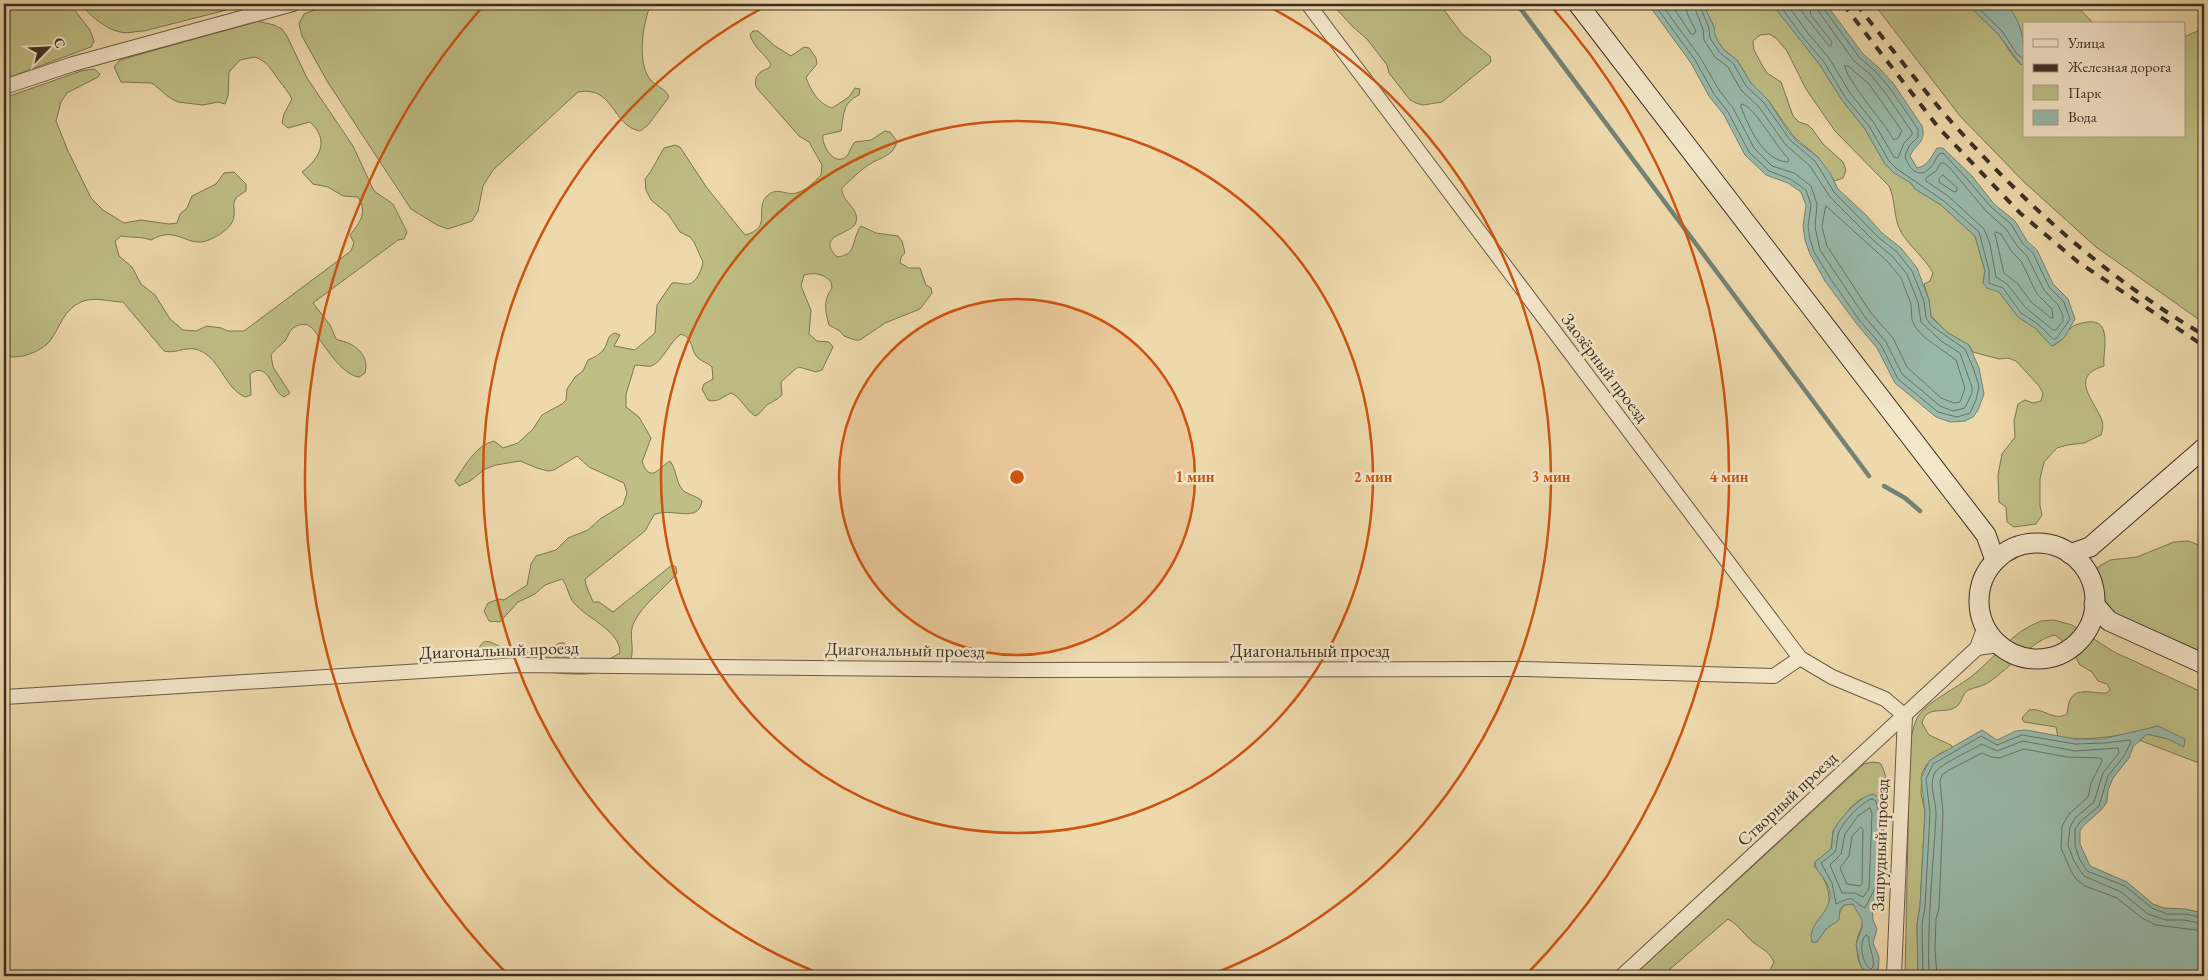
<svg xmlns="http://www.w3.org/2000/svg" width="2208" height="980" font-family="'EB Garamond',serif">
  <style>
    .green { fill: #bfbe85; stroke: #7c7655 }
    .water { fill: #99baab; stroke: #738275 }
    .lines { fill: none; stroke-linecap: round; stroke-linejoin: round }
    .shore { stroke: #6a7468; stroke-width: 1 }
    .stream { stroke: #738275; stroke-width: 4.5 }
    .minor-casing { stroke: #675a47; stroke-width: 16 }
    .secondary-casing { stroke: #3a2f25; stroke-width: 21 }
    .minor { stroke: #f4e6c9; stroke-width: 14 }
    .secondary { stroke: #f4e6c9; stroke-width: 19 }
    .rail { stroke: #3a2f25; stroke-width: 4; stroke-dasharray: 9 9; stroke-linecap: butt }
    .ring { fill: none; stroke: #ce5310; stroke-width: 2.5 }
    .labels { text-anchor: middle; stroke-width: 5; stroke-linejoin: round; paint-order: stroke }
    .street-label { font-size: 18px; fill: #3a2f25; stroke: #f4e6c9 }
    .centre { fill: #ce5310; stroke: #f4e6c9; stroke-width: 2.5 }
    .ring-label { font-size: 15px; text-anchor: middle; font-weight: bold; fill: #ce5310; stroke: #f4e6c9; stroke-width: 5; stroke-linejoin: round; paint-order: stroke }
  </style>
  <rect width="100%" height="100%" fill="#eed9ac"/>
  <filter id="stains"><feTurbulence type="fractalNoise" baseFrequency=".004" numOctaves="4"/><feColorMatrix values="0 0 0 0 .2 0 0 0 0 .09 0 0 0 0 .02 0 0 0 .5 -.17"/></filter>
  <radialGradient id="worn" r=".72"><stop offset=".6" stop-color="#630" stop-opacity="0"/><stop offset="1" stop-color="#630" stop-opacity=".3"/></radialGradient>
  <g class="green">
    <polygon points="4,4 70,4 90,30 94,41 91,47 10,77 4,77"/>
    <path d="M80,4h170l-106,27c-8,0 -16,3 -24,1 -15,-3 -30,-17 -40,-28z"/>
    <path d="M329,4h322c-8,18 -14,56 -2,74 6,9 16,9 20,19l-21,28 -8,6c-28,-5 -26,-46 -62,-39l-85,78 -10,16 -5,25 -6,10 -24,8 -11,-4 -26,-16 -84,-128 -25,-45 -3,-12 5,-10z"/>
    <polygon points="1332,4 1435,4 1444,10 1462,34 1490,56 1491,62 1442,102 1423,105 1416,103 1410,100 1389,73 1387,65 1367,39 1353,27"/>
    <path d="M1703,4h69l48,61 22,35 23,29 20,35 26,19 4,6 26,16 34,31 10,35 -2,12 16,9 19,25 17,11 17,18c11,-4 12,-13 20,-19 3,-3 11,-4 15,-5 27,-4 15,32 17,44 -34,10 -12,32 -4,50 4,7 3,12 1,19l-17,8 -17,2 -10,3 -13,14 -4,17v27l2,9 -6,9 -22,3 -7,-5 -1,-15 -7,-5 -1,-27 4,-21 13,-17 -1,-16 4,-17 7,-4 8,3 8,-2 2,-8 -4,-7 -23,-25 -8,-3 -9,1 -26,-7 -4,-7 -21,-12 -17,-17 -2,-16 -5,-16 6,-3 3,-8c-8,-15 -23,-26 -32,-41 -8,-14 -5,-31 -12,-46l-54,-55 -29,-42 -19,-38 -11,-13 -7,-4 -9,1 -7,6 1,9 8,15 5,8 14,9 12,34 6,6 9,3 5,5 10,14 20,18 3,8 -3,8 -9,3 -16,-24 -24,-20 -26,-37 -17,-17 -14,-23 -13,-10 -5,-7 -5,-8v-8z"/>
    <polygon points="1874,4 1967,4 1999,35 2013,56 2021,65 2024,62 2024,136 2184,136 2184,37 2204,28 2204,323 2096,247 2024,182 1960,116"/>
    <path d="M2005,4h70l19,20h-70v19c-3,-15 -8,-29 -19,-39z"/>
    <path d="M257,21l17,4 8,4 5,7 20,42 46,68 21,45 19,13 14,28 -3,7 -6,1 -85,63 17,22 6,14c4,2 8,2 12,4 12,5 21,16 17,30l-6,4c-14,-2 -26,-19 -34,-30 -9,-11 -13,-31 -32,-19 -4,3 -5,9 -8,13 -5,5 -10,8 -14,14l2,12 17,26 -6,4c-13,-6 -15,-37 -34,-23l1,21 -6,2c-22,-10 -25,-42 -50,-48 -10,-2 -21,5 -31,2l-41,-49c-13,0 -29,-6 -42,0 -17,7 -21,25 -31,39 -9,11 -33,20 -46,14v-257l77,-27 13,-2 6,5 -2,3 -31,16 -6,9 -5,19 12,30 23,47 12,12 21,13 17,-3 28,4 8,-1 3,-9 7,-6 5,-12 24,-12 8,-11 10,-1 12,12v7c-3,2 -7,4 -10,7 -4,5 -1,12 -2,18 -1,12 -17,21 -28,25 -20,6 -30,-16 -55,-1 -11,-4 -19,-2 -30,-4l-6,5 4,15 13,11 9,17 14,11 15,24 13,11 13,1 11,-5 14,2 7,3h16l107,-80 3,-8 -4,-8c10,-13 18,-22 8,-38l-15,-1 -15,-9 -15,-3 -11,-12c18,-14 28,-32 8,-50l-22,6 -6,-5 2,-9 8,-15c-4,-8 -9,-13 -14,-20 -9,-12 -9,-16 -23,-22l-15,3 -11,12 -1,24 -3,8 -7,-2 -15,3 -25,-3 -8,-4 -18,-15 -31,-1 -7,-15 6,-7z"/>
    <path d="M753,31h5l17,15 16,10 13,-9 5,1 7,10 1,6c-4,6 -8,8 -11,14 5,12 12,26 26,30l17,-11 6,-9 5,1 -1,6c-17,8 -15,20 -18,36l-18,4c-2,10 12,33 24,21 3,-4 4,-10 8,-14l16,-2 14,-9 5,1 7,9c-3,15 -16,16 -27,23 -6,3 -23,19 -28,24 -1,14 18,20 14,34 -3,13 -42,12 -19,35 21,-2 14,-18 24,-31l15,7 22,3 4,5 3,12 -4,4 -1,6 9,5h11l6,17 5,3 1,5 -12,16 -35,14 -25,17h-5l-11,-4 -4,-5 -11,-6c-4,-15 -6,-24 3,-37l-1,-6c-7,-8 -16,-10 -27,-7l-3,11 10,24 -2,24 8,7 12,1 4,5 -11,23 -6,2 -17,-5c-6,3 -12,10 -18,15l1,13c-5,5 -9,6 -15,10 -5,4 -6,9 -12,11 -11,-8 -14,-19 -24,-23 -9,4 -13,10 -23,7l-6,-11 2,-5 9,-5 -1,-12c-4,-4 -9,-5 -14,-9 -8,-8 -4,-20 -17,-24 -11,7 -19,29 -30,32 -5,1 -10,-1 -16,-1l-9,29v13l13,10 12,21 -9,24c9,22 16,6 28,-1 6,8 6,19 11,27 5,7 15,7 21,13 -3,24 -33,5 -48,14l-9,16 -60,48 1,6 7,17h6l14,10 59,-47 4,2 1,6c-11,15 -40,35 -45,55 -2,10 2,21 -1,31 -15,6 -29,14 -45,15 -26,1 -86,-5 -106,-21l-1,-5c6,-13 15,-3 25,0 5,2 10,0 16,1 7,2 11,8 18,9l21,-15h5l16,17 26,1 14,-8c1,-22 -34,-35 -46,-50 -6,-7 -6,-17 -12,-24l-17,6 -10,9 -17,8 -18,20 -11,-1 -5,-10 4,-8 11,-4 5,1 23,-15 4,-21 5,-8 20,-6 12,-12 20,-8 12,-11 23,-14 4,-12 -3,-10 -35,-16 -12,-11 -23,14 -6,1 -11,-3 -17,-7 -24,4 -11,4 -15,12 -11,5 -4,-5c9,-14 21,-36 39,-40l9,7 15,-5 15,-14 9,-14 20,-11 4,-4 1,-11 8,-12 8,-6 5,-11c6,-3 12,-5 16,-11 5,-7 2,-13 11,-16l5,2 -6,11 21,4 20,-17 2,-28 15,-22c6,-1 11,2 17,1 8,-2 13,-15 14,-22l-9,-20 -4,-5 -10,-5 -12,-18 -17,-14 -5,-10 -1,-11c8,-9 12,-20 19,-31l11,-3 5,2 27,41 38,47c28,-7 9,-26 22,-39 10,-10 19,0 29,-3 10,-2 18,-11 25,-18l1,-10 -13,-23 -10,-6 -43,-49c-2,-12 3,-15 13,-19l2,-4c-7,-11 -17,-16 -21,-29z"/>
    <polygon points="2188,541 2204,547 2204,653 2115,614 2099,600 2095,591 2093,578 2098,567 2110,560 2137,557 2174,542"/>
    <path d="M2041,621l13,-1 18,5 42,27 90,41v72l-65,-25 8,-6 21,5 16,8 -26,-21c-34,9 -65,16 -100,11l-2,-10 -32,-5 -2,-4 7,-8c14,-3 25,12 38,4 1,-5 1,-12 4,-16 7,-11 25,-4 36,-5l3,-4 -3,-5 -9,-3 -6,-9 -12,-7 -10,-18 -15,-12c-22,4 -47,35 -66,47 -7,5 -15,5 -22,9 -6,5 -5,12 -11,16 -12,8 -29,-3 -34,16l7,12 22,10 2,3 -14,6 -12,10 -5,9 -1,20 4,19 -5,94 -3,18 1,52h-13l5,-236c3,-8 4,-18 9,-25 11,-15 38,-27 53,-39 24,-19 39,-44 69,-55z"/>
    <path d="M1872,762l8,1c8,11 6,25 7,38l-5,2 -2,-5 -19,1 -10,8 -18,24 -2,18 -16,13 -1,4c12,12 16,24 15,41 -9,11 -19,20 -17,35h5l9,-13 8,-6 10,-18 9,-1c21,20 1,26 4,43 0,5 1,11 2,15 2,6 6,9 7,14h-99l7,-14c-5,-10 -11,-13 -20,-19 -9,-7 -15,-18 -26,-24l-66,57h-29l231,-212z"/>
  </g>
  <g class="water">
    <polygon points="1648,4 1703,4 1714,27 1715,35 1719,43 1724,50 1737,60 1751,83 1768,100 1788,131 1799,143 1818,157 1830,173 1838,189 1866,215 1882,233 1901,248 1917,268 1929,300 1931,317 1948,333 1969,345 1979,368 1984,394 1978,410 1973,417 1965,421 1950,422 1936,417 1895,383 1877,348 1856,323 1825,281 1810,254 1805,240 1803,226 1806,205 1801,192 1788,183 1766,175 1745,155 1724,115 1709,96 1691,63"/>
    <path d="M1772,4h54l37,50 15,13 15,16 29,43c5,16 -7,18 -12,30l7,12c11,-2 14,-11 20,-20h6l29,28 22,28 21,17 12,20 10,9 16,34 15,15 7,20 -11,19 -12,8 -17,-18 -17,-11 -19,-25 -12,-4 -4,-5 2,-12 -10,-35 -34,-31 -26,-16 -4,-6 -17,-10 -9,-9 -20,-35 -23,-29 -22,-35z"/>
    <path d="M1967,4h38c17,16 19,36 19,58l-3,3 -22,-30z"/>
    <polygon points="2158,726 2185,739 2184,747 2168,739 2147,734 2133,747 2129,758 2113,778 2108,790 2107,802 2102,809 2083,826 2080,831 2080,844 2090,866 2127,882 2153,904 2164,908 2185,909 2204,913 2204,976 1918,976 1917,924 1920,906 1925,812 1921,778 1930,760 1982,730 1997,740 2016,731 2026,730 2075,739 2103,739"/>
    <path d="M1873,794l7,4 4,15 -3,74 -5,14 -4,4 1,15 4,9 -4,14 6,14 -1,19h-12l-7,-15 -3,-17 6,-16v-8l-9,-16 -9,1 -4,4 -1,11 -13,9 -9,13h-5c-6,-19 20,-28 18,-49 -1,-12 -16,-23 -15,-31l16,-13c2,-6 1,-11 2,-16 3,-12 28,-38 40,-39z"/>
  </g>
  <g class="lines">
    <g class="shore">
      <polyline points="1654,4 1695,60 1714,94 1728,112 1749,152 1769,171 1790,179 1806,190 1811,205 1808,226 1810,239 1814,252 1830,278 1860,321 1881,345 1898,379 1938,412 1957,417 1970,413 1976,400 1979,386 1974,370 1965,349 1932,326 1926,318 1924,301 1912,271 1897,252 1878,237 1834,192 1815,161 1790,140 1764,103 1746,86 1733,63 1720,53 1710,38 1709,28 1699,4"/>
      <polyline points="1661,4 1700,57 1719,90 1733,108 1754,148 1772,166 1794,173 1811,186 1817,204 1815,227 1820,250 1865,317 1886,342 1902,374 1940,406 1953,411 1965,408 1972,393 1972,387 1960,353 1941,341 1921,322 1918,302 1907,274 1892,256 1874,241 1830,197 1810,166 1785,144 1759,107 1741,90 1728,67 1715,57 1704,40 1703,29 1693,4"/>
      <polyline points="1671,4 1691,34 1694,34 1696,31 1687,13 1685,4"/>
      <path d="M1779,4l23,32 22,26 21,35 24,29 20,35 8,8 47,32 35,31 10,38v13l14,5 18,25 17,11 15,15h3l14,-20 -6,-17 -15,-15 -16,-34 -10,-9 -12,-20 -20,-17 -23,-27 -25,-27 -4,1c-3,4 -5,10 -9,14 -11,12 -22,0 -25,-12l4,-10 9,-9v-8l-29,-42 -14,-16 -16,-14 -35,-48 -1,-5"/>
      <polyline points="1787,4 1807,32 1829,58 1850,93 1874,123 1894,157 1898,158 1904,143 1912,135 1912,132 1884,91 1871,75 1854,61 1819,12 1816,4"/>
      <polyline points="1796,4 1828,45 1831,46 1832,42 1811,15 1809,4"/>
      <polyline points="1974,4 2002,31 2017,54 2024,59"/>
      <path d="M1845,66h3l21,18 33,47 -5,8h-4c-8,-16 -48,-60 -48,-73z"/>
      <path d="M1742,104c14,4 33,42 47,55l-1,3c-25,-1 -39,-35 -47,-55z"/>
      <polygon points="1941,163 1944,163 1950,168 1986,211 2006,229 2018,247 2027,256 2044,290 2058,305 2063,316 2063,321 2056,330 2053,330 2026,308 2007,284 1996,277 1990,244 1984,229 1948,196 1926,181 1926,178 1936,171"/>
      <polygon points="1943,175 1957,188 1957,191 1954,192 1939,182 1939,179"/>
      <polygon points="1826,206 1887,261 1901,278 1911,304 1912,320 1916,328 1924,337 1956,360 1965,388 1960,402 1954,403 1941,398 1907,367 1893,338 1871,313 1827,246 1822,227"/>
      <polygon points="1996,232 2001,234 2012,252 2021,261 2037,294 2052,309 2053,318 2051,318 2031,302 2018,284 2004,273 1995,234"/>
      <path d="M1872,799l4,2 3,12 -3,73 -11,22c-16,-8 -8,-14 -29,-4l-4,-21 -11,-20 14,-11c3,-7 1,-14 4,-20 4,-10 23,-31 33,-33z"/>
      <polygon points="1870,808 1872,813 1869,889 1863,897 1855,893 1842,893 1830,865 1841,854 1845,834 1858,816"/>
      <polygon points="1861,827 1863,829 1862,884 1860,886 1847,884 1840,868 1849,856 1852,837"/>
      <path d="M1866,935l3,2c-1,11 6,19 4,30l-2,2c-9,-5 -13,-27 -5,-34z"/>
      <polyline points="1923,976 1922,924 1925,907 1930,813 1926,779 1933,764 1981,736 1997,745 2022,735 2075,744 2104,743 2130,740 2131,742 2124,756 2108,776 2099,806 2080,822 2075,829 2075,845 2079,858 2087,871 2125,886 2152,908 2167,914 2185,914 2204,918"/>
      <path d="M1929,976c-2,-53 4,-107 7,-160 1,-15 -9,-32 0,-45 4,-6 37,-22 46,-27l15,7 26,-10 52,10 43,-3 1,5 -16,20 -9,29 -19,16 -5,9 -2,18 6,16 10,15 37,16 27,22 18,6h18l20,4"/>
      <polyline points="1937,976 1935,950 1936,919 1939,908 1943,813 1940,781 1942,775 1949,770 1982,753 1991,757 1999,758 2024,749 2067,757 2101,758 2102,761 2091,783 2088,797 2069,814 2062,826 2061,848 2071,871 2077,880 2085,886 2117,898 2142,918 2156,925 2204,931"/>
    </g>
    <g class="stream">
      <polyline points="1517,4 1869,476"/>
      <polyline points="1884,486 1905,498 1920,511"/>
    </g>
    <g class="minor-casing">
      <g id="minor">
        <polyline points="1308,4 1800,658 1832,677 1885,699 1905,716"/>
        <polyline points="4,87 73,64 293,4"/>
        <polyline points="1977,648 1998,645"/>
        <polyline points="5,697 518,665 1025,670 1524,669 1774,676 1800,658"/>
        <polyline points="1622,976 1977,648 1985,626"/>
        <polyline points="1894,976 1905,716"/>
      </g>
    </g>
    <g class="secondary-casing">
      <g id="secondary">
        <polyline points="1578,4 1986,535 1995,560"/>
        <circle cx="2037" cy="601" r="58"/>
        <polyline points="2070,554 2090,547 2204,448"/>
        <polyline points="2094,604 2109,621 2204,664"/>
      </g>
    </g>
    <use href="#minor" class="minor"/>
    <use href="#secondary" class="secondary"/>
    <g class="rail">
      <polyline points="1843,4 1938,127 2020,213 2078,262 2204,346"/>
      <path d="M1856,4c28,35 56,71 85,106 76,87 163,167 263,225"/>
    </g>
  </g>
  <circle cx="1017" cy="477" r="178" fill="#ce5310" fill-opacity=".12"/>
  <g class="ring">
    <circle cx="1017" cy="477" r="178"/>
    <circle cx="1017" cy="477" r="356"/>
    <path d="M826 976A534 534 0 0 1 766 6M1268 6A534 534 0 0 1 1208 976"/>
    <path d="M509 976A712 712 0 0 1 484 5M1550 5A712 712 0 0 1 1525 976"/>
  </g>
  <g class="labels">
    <g class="street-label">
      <text transform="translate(1605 368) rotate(53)" y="6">Заозёрный проезд</text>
      <text transform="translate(499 650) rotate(-2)" y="6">Диагональный проезд</text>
      <text transform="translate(905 650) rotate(1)" y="6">Диагональный проезд</text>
      <text x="1310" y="657">Диагональный проезд</text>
      <text transform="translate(1787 799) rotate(-43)" y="6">Створный проезд</text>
      <text transform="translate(1880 845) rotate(-88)" y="6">Запрудный проезд</text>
    </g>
  </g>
  <circle cx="1017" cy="477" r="8" class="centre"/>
  <g class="ring-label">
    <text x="1195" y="482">1 мин</text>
    <text x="1373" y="482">2 мин</text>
    <text x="1551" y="482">3 мин</text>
    <text x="1729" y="482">4 мин</text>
  </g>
  <rect width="2208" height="980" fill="none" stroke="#eed9ac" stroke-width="20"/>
  <rect x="5" y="5" width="2198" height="970" fill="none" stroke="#3a2f25" stroke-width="2.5"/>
  <rect x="10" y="10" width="2188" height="960" fill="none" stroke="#3a2f25"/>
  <rect x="2023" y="22" width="162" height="115" fill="#f4e6c9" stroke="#aa9d87"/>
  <rect x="2033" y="39" width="25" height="8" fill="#f4e6c9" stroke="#aa9d87"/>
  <text x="2068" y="48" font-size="15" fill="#3a2f25">Улица</text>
  <rect x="2033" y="64" width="25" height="8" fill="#3a2f25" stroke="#aa9d87"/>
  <text x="2068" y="72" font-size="15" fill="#3a2f25">Железная дорога</text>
  <rect x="2033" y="85" width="25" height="15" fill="#bfbe85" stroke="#aa9d87"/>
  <text x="2068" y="98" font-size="15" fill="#3a2f25">Парк</text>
  <rect x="2033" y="110" width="25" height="15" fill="#99baab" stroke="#aa9d87"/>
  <text x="2068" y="122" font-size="15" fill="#3a2f25">Вода</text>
  <g transform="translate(48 48) rotate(66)" stroke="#f4e6c9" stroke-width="4" paint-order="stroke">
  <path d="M0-4L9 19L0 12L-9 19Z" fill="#3a2f25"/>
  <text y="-8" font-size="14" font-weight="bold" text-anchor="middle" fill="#3a2f25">С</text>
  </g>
  <rect width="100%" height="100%" filter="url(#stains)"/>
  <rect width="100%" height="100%" fill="url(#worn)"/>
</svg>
